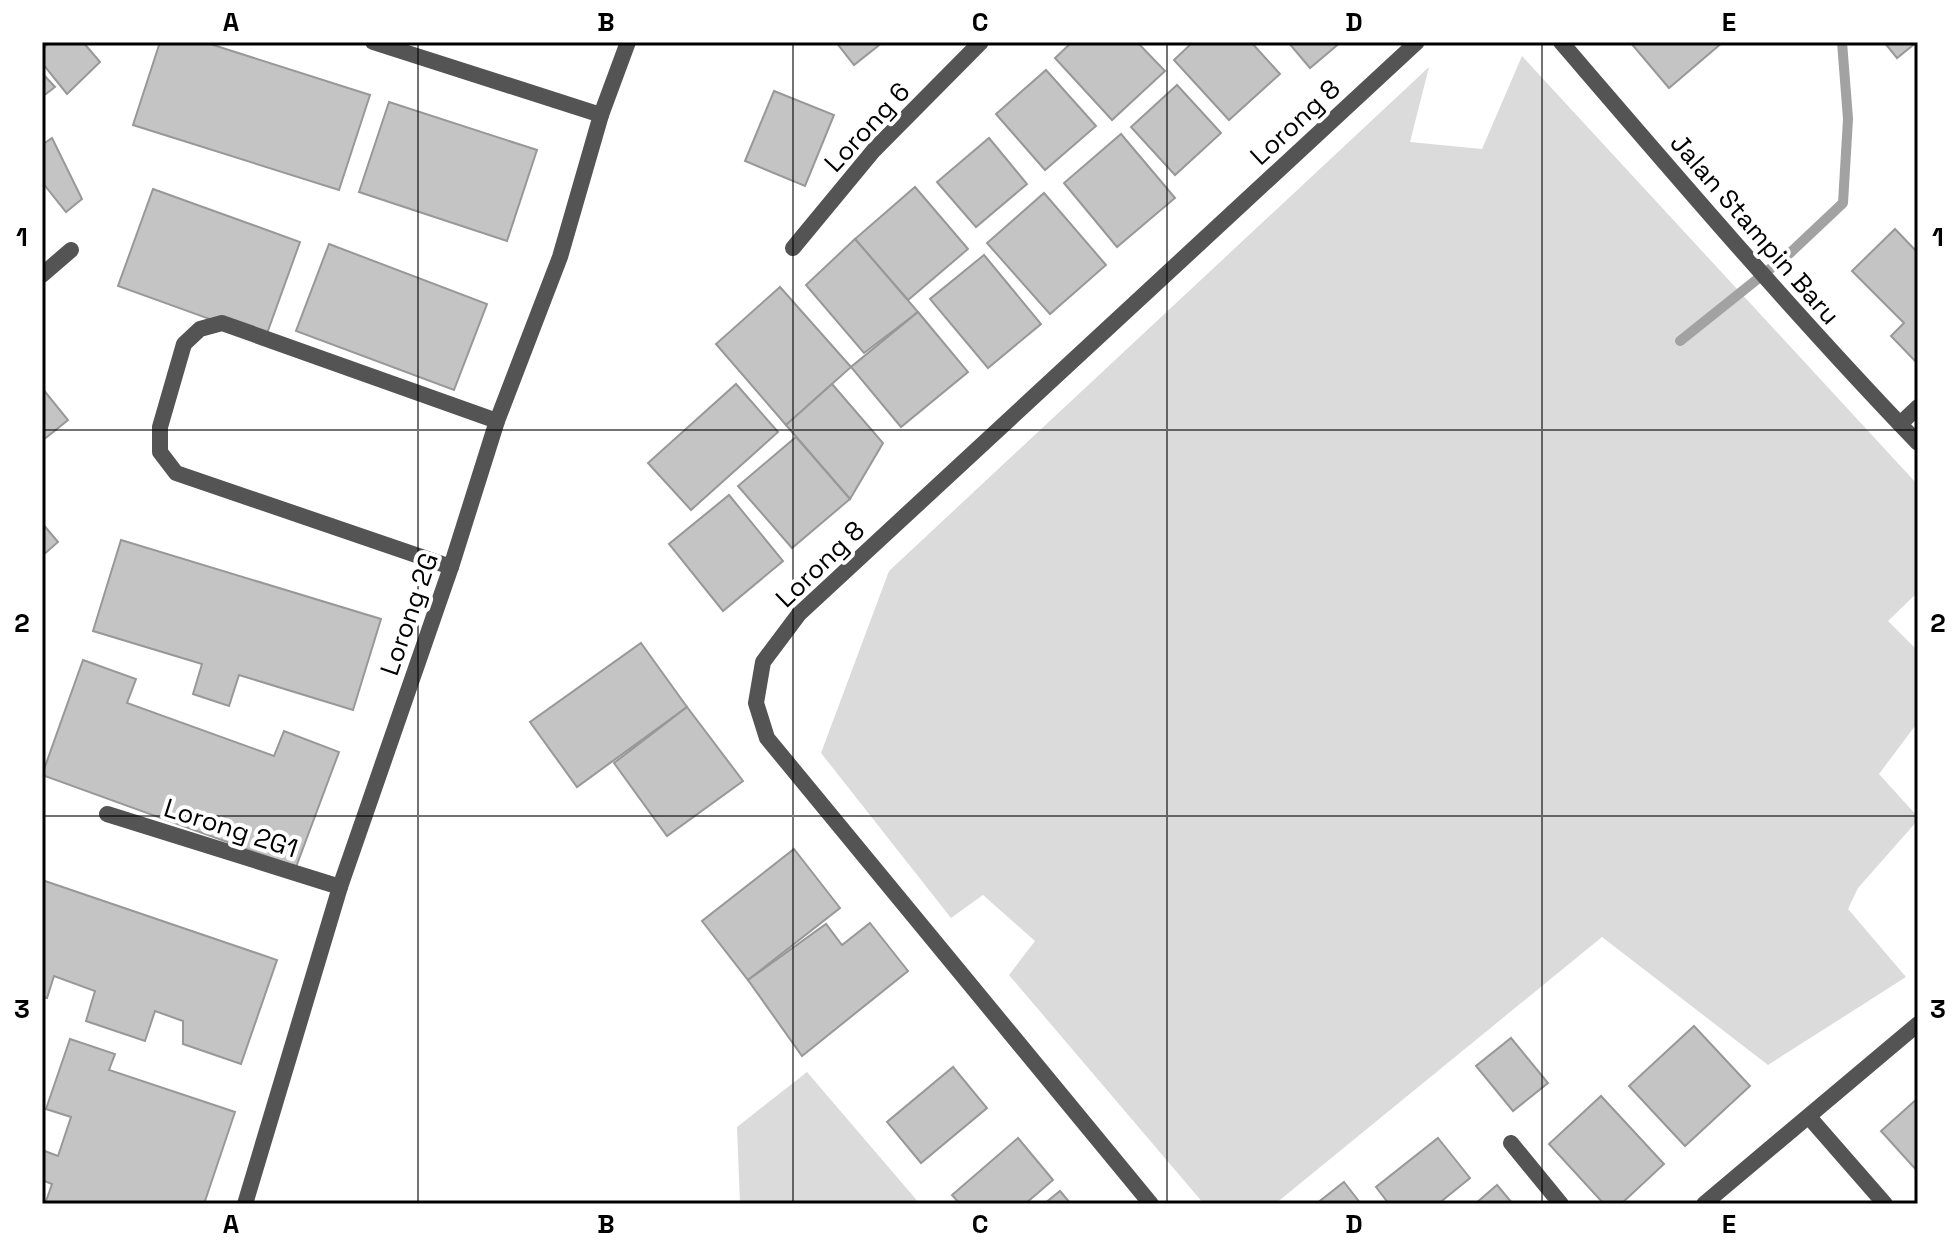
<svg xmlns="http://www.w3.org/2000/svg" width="1960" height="1246" font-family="'Space Grotesk',sans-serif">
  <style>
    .green { fill: #dbdbdb }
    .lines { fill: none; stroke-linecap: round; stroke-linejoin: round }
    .stream { stroke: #a2a2a2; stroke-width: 10 }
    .building { fill: #c4c4c4; stroke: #989898; stroke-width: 2 }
    .minor { stroke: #545454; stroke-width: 16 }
    .tertiary { stroke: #545454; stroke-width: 16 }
    .grid { fill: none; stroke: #000; stroke-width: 2; stroke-opacity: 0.55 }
    .labels { text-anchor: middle; stroke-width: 8; stroke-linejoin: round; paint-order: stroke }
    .street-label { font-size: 26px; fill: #000; stroke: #fff }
    .neatline { fill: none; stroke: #000; stroke-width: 3 }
    .grid-label { font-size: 26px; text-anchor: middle; font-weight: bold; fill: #000 }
  </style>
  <rect width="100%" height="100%" fill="#fff"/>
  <g class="green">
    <polygon points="1522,56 1918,485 1918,592 1888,621 1918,651 1918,722 1879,774 1918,817 1918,820 1858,888 1848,909 1906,977 1768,1065 1602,937 1275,1204 1204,1204 1009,975 1035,941 983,895 951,918 821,753 889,571 1429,67 1410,142 1482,149"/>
    <polygon points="807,1072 920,1204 740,1204 737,1127"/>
  </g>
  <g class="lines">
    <polyline class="stream" points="1680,341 1790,253 1843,203 1848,119 1842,42"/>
  </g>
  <g class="building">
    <polygon points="49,42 83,42 100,62 67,94 42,63 42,51"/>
    <polygon points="160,42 204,42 370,95 339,190 133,125"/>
    <polygon points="836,42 883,42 854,65"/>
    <polygon points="1072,42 1137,42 1165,71 1112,120 1055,58"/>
    <polygon points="1193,42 1251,42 1280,74 1229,120 1174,60"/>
    <polygon points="1288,42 1341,42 1310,68"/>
    <polygon points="1630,42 1723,42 1669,88"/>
    <polygon points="1884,42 1917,42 1897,58"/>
    <polygon points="1046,70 1096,126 1045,170 996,114"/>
    <polygon points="42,73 55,87 42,97"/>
    <polygon points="1177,85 1221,133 1175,175 1131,127"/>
    <polygon points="774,91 834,115 805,186 745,161"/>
    <polygon points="389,102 537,150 507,241 359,192"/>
    <polygon points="1121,134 1175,198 1117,247 1064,183"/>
    <polygon points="52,138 82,199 66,212 42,182 42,145"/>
    <polygon points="989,138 1027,184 976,227 937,182"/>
    <polygon points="915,187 968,249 908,300 855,239"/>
    <polygon points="153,189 300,242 265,339 118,286"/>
    <polygon points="1044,193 1106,265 1050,314 987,243"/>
    <polygon points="1895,229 1918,253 1918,364 1891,336 1904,323 1852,271"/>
    <polygon points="855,239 918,312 864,353 806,285"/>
    <polygon points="329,244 487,304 454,390 296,331"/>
    <polygon points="984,255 1041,324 988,368 930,299"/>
    <polygon points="780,287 851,367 786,425 716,344"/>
    <polygon points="918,312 968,372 901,427 851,367"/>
    <polygon points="736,384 778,432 691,510 648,463"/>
    <polygon points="832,384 883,443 850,499 786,425"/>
    <polygon points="42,388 68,420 42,441"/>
    <polygon points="796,437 850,499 792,548 738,486"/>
    <polygon points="729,495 783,561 723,611 669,544"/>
    <polygon points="42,523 58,542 42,556"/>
    <polygon points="121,540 381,619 353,710 239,675 229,706 193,694 202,664 93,631"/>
    <polygon points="641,643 687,707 577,787 530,722"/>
    <polygon points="83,660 136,679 127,703 274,756 284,731 339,752 296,867 42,775"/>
    <polygon points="687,707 743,781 667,836 614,763"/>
    <polygon points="794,849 840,908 748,980 702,921"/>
    <polygon points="42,880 277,960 241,1064 183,1044 183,1021 155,1011 145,1041 86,1021 95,991 54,976 47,998 42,997"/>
    <polygon points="870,923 908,971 802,1056 748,980 826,924 842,945"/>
    <polygon points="1694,1026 1750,1086 1685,1146 1629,1086"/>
    <polygon points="1511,1038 1548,1083 1513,1111 1476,1066"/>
    <polygon points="70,1039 115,1054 109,1070 235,1112 204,1204 45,1204 52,1184 42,1180 42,1150 58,1156 71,1117 46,1109"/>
    <polygon points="953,1067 987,1108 921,1163 887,1122"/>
    <polygon points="1601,1096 1664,1164 1621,1204 1604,1204 1549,1144"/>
    <polygon points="1918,1098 1918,1172 1881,1131"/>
    <polygon points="1018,1138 1053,1180 1025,1204 960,1204 952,1195"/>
    <polygon points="1438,1138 1470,1178 1438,1204 1389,1204 1376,1187"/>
    <polygon points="1344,1182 1361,1204 1316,1204"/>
    <polygon points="1497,1185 1513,1204 1475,1204"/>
    <polygon points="1060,1191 1071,1204 1044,1204"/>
  </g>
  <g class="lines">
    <g class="minor">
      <polyline points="373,42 601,115"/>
      <polyline points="793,248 874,150 981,42"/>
      <polyline points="42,275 71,250"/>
      <polyline points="1900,424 1918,407"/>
      <polyline points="451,567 176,473 160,452 160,427 184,344 200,329 222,323 497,421"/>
      <polyline points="107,814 340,887"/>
      <polyline points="1809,1117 1885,1204"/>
      <polyline points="1511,1143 1561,1204"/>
      <polyline points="245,1204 340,887 451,567 497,421 560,257 601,115 628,42"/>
      <polyline points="1151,1204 767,738 756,703 763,662 799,614 1417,42"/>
      <polyline points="1704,1204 1918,1024"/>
    </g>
    <path class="tertiary" d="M1561,42c117,136 233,272 357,401"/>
  </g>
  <path class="grid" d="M418,42v1162M793,42v1162M1167,42v1162M1542,42v1162M42,430h1876M42,816h1876"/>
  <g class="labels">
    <g class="street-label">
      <text transform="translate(1295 122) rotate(-43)" y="9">Lorong 8</text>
      <text transform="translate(867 127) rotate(-47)" y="9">Lorong 6</text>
      <text transform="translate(1755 229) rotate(49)" y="9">Jalan Stampin Baru</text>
      <text transform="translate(820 564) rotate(-44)" y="9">Lorong 8</text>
      <text transform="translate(409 614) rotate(-71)" y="9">Lorong 2G</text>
      <text transform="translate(231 828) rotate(18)" y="9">Lorong 2G1</text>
    </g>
  </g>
  <rect width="1960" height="1246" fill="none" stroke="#ffffff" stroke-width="88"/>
  <rect x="44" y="44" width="1872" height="1158" class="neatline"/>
  <g class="grid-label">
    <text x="231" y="31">A</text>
    <text x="606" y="31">B</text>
    <text x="980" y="31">C</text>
    <text x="1354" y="31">D</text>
    <text x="1729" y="31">E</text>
    <text x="22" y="246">1</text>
    <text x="1938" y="246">1</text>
    <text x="22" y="632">2</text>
    <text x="1938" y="632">2</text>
    <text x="22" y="1018">3</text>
    <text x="1938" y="1018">3</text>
    <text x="231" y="1233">A</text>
    <text x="606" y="1233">B</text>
    <text x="980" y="1233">C</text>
    <text x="1354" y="1233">D</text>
    <text x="1729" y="1233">E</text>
  </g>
</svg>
